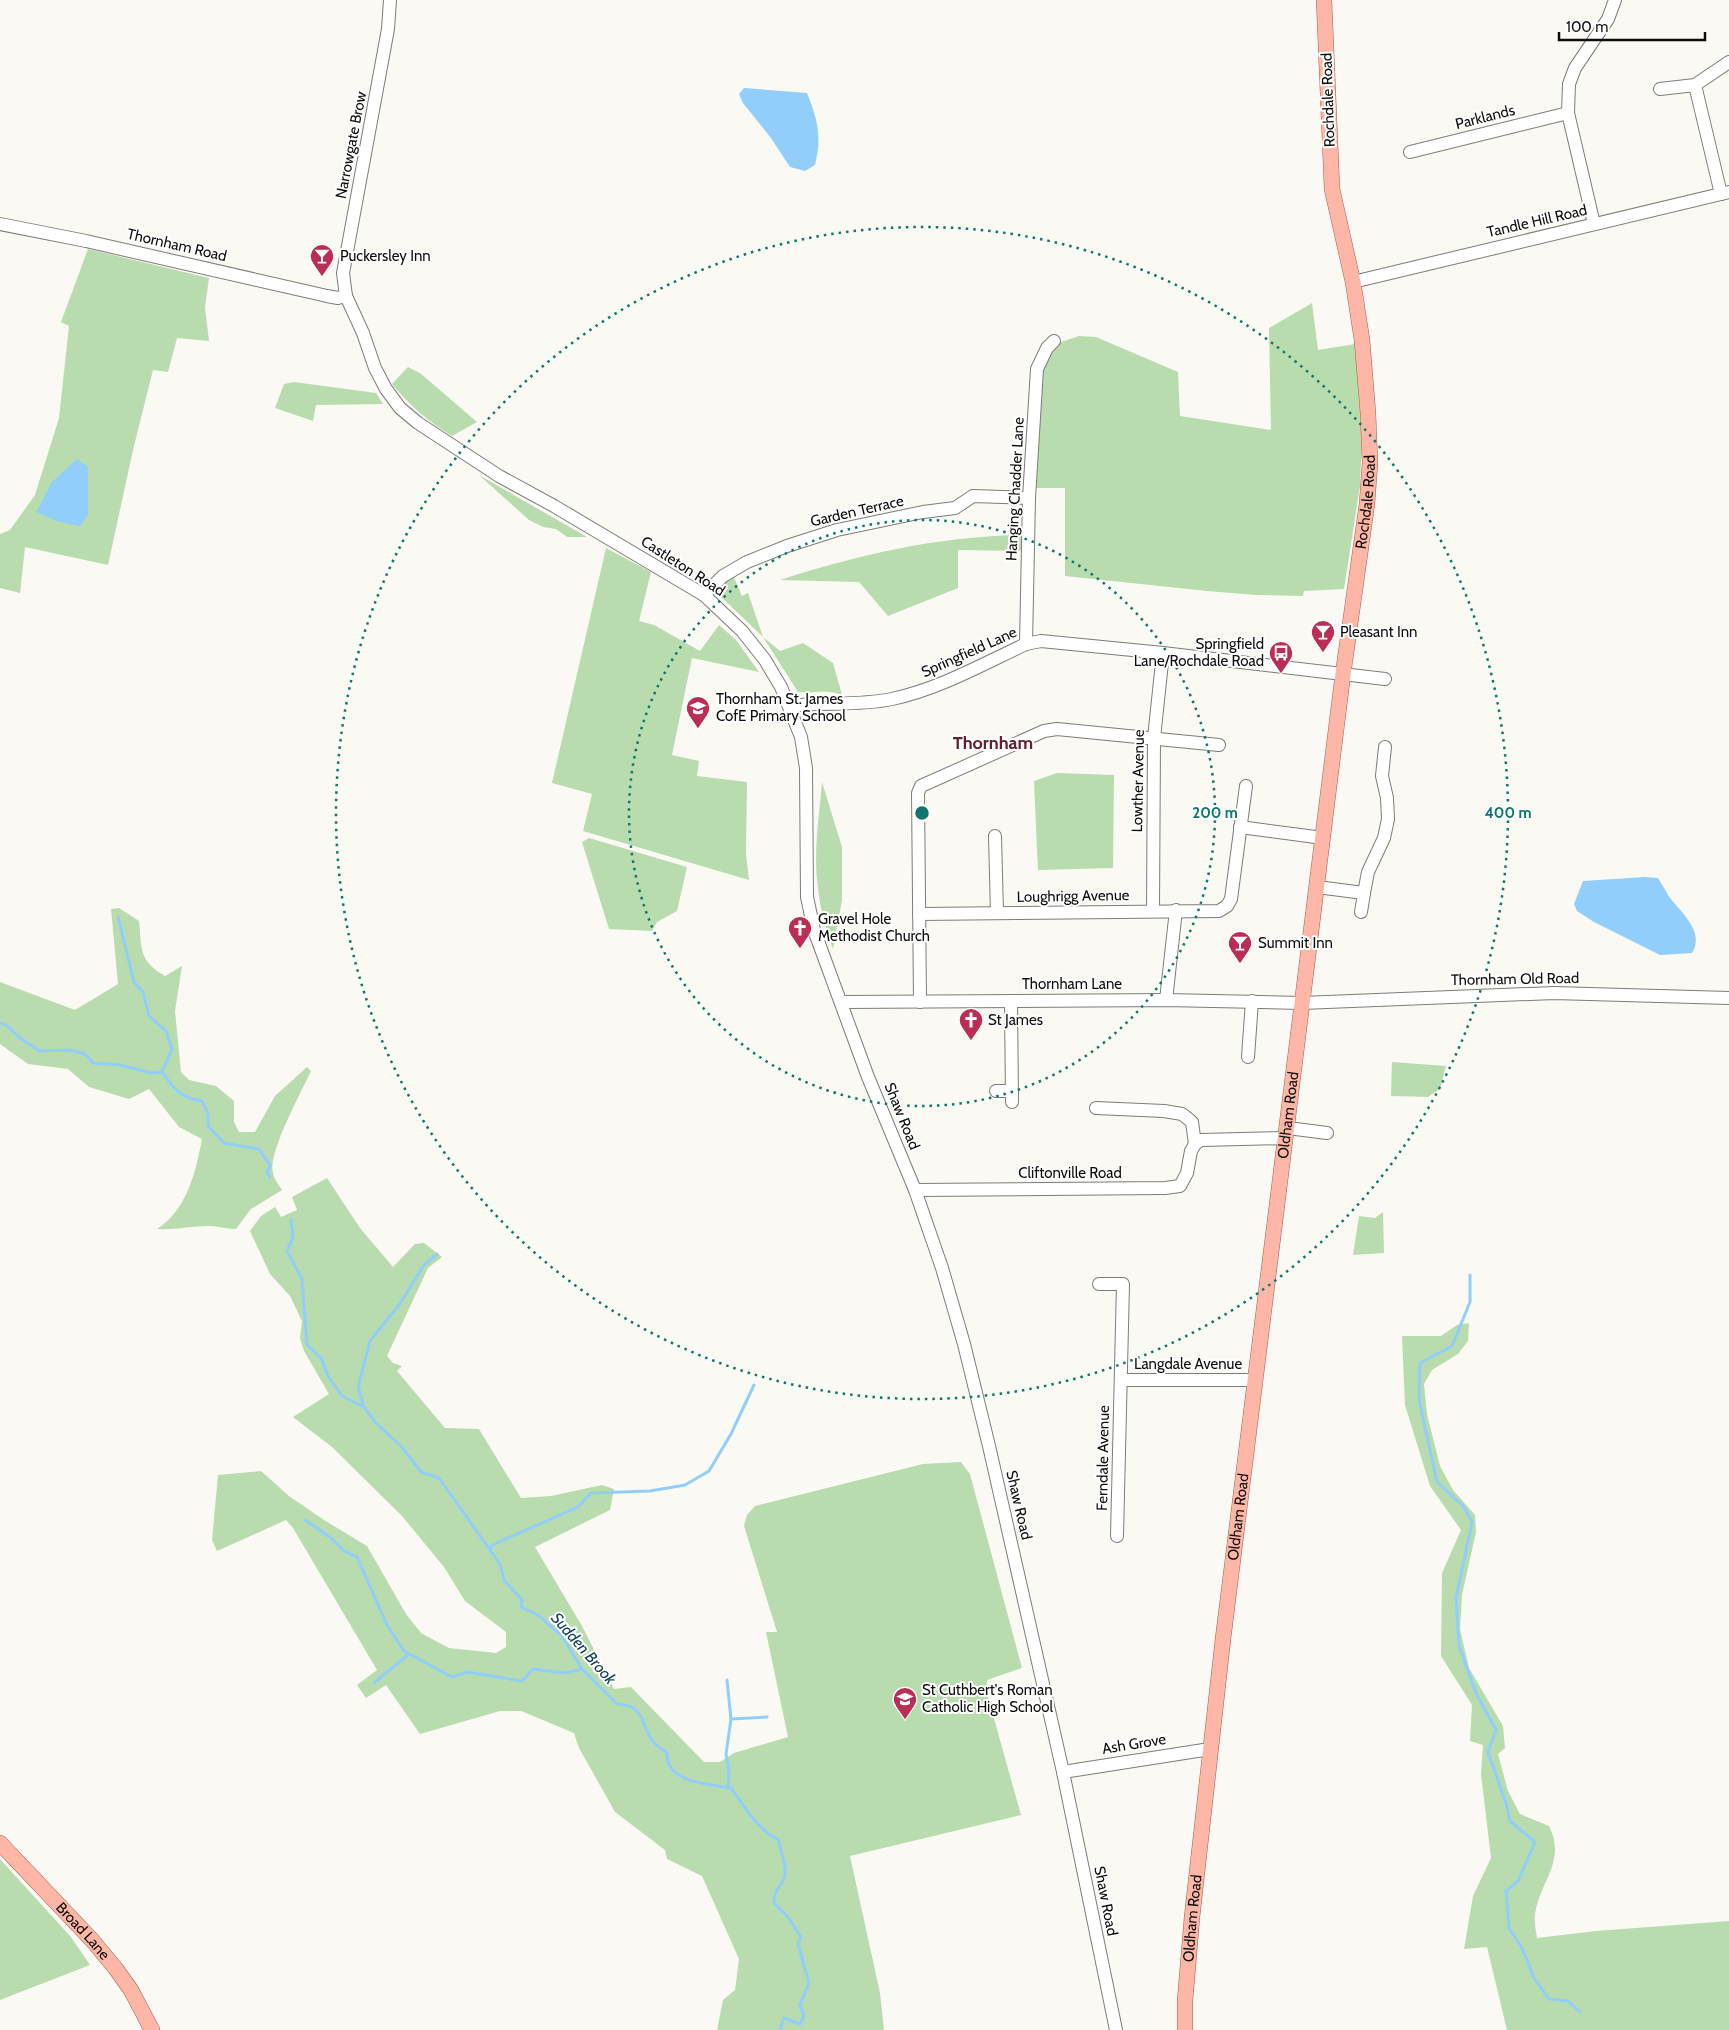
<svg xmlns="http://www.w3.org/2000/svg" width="1729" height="2030" font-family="Cabin,sans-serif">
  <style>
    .green { fill: #b9dcae }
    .water { fill: #91cefc }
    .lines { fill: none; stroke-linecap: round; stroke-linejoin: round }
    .stream { stroke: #91cefc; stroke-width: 3 }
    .minor-casing { stroke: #7d7c78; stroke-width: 14 }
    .major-casing { stroke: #a95c4b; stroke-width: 16 }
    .minor { stroke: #fff; stroke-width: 12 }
    .major { stroke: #feb7a7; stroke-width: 15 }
    .ring { fill: none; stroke: #0f766e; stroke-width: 2.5; stroke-dasharray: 2.5 5 }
    .labels { text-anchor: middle; stroke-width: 4; stroke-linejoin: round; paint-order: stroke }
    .street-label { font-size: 15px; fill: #0d0d0b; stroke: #fff }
    .poi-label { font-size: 15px; fill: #0d0d0b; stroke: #fff; text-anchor: start }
    .water-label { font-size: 16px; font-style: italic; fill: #11405f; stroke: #fff }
    .quarter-label { font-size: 18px; font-weight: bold; fill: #652031; stroke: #fff }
    .centre { fill: #0f766e; stroke: #fff; stroke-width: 2.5 }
    .ring-label { font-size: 15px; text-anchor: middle; font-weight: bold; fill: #0f766e; stroke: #fff; stroke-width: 4; stroke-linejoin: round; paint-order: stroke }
  </style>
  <rect width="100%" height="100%" fill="#faf9f4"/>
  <g class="green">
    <polygon points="88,249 209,278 205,307 209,341 177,338 168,372 153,370 133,450 108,565 25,547 20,593 0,588 0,534 10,530 35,495 59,418 69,326 61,322"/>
    <polygon points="1312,303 1318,350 1355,344 1362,438 1360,486 1344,589 1304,591 1303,596 1256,595 1207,591 1065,576 1065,488 1036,488 1041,375 1048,358 1061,342 1079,336 1096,337 1178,372 1180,416 1271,430 1269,328"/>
    <path d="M408,367l12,6 57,49 -25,14c-23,-14 -43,-31 -60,-52z"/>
    <polygon points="294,382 376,393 383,404 316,405 313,421 275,408 284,384"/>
    <polygon points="479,475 587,537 567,537 556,529 543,527 529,520"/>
    <path d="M1025,535v16l-67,-1v38l-70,28 -29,-34 -79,-2c81,-26 161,-44 245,-45z"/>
    <polygon points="606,548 651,572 639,621 654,625 700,651 719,625 736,640 759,672 692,658 672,755 699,761 697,776 747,782 746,854 749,880 583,831 592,794 552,783"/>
    <path d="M732,573l10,23 6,-3 15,44 17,14 23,-8 30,20 9,32c-18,-7 -26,-1 -44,-3l-35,-55 -47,-45 3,-8z"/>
    <polygon points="1057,773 1114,775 1113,868 1038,870 1034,781"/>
    <path d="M822,782l20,65v53l-9,49c-7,-20 -13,-40 -15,-61 -5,-34 1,-71 4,-106z"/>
    <polygon points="589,838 687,867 677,911 657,922 652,931 609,929 582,842"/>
    <path d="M119,908l20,13c3,28 -1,39 26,55l17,-10 -7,45 6,61 8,8 27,6 18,15v21l5,10h16l20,-36 32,-29 4,4c-9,20 -44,83 -38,102 1,6 6,12 9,17l-31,19 -15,20c-9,0 -18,-3 -27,-3 -18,0 -34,4 -52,3 30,-19 39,-58 45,-90l-23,-12 -30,-38 -20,10 -40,-12 -21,-18 -40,-5 -28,-20v-62l75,28 43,-26 -7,-75z"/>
    <polygon points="1392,1062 1446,1066 1440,1089 1428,1097 1391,1096"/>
    <polygon points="327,1178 360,1228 393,1267 415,1244 424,1243 442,1257 428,1268 387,1356 393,1363 402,1366 397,1371 445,1428 479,1429 521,1498 551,1496 602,1485 614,1489 610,1510 535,1547 582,1626 614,1689 631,1687 704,1762 720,1762 734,1753 788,1737 766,1632 777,1632 744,1526 747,1515 755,1506 923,1464 961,1462 970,1474 1022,1668 987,1680 986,1690 1021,1815 850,1856 880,1993 884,2030 717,2030 723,2000 735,1990 739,1959 702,1876 667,1859 665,1850 615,1812 579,1748 574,1733 521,1711 500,1711 420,1734 386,1685 366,1698 357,1685 377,1670 293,1528 286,1520 217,1551 212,1540 218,1475 261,1471 289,1496 324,1520 367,1546 406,1614 421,1633 449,1648 496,1653 506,1647 506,1632 465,1601 444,1567 402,1516 332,1447 293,1417 329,1394 304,1351 300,1338 302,1321 290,1296 270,1274 250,1231 261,1216 275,1207 281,1217 297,1210 292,1197"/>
    <polygon points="1383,1212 1384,1253 1353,1255 1359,1216 1375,1218"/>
    <path d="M1469,1323l-1,18 -10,13 -26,16 -8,14 3,30 13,52 13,24 22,25 1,17 -14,63 -2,34 9,39 34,58 2,22 -7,6 10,37 12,23 29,12c18,36 -10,56 -14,89 -1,7 1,16 2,23l59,-7 133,-10v109h-222l-20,-83 -23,2 9,-53 18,-38 -10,-84 2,-29 -13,-4 2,-36 -31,-49 1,-83 19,-43 -31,-44 -25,-81 -3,-69h39l16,-11z"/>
    <polygon points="0,1859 71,1937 90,1965 0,2000"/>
  </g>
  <g class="water">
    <path d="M744,88l63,5c11,28 15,43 8,72l-10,6 -15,-4 -19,-29 -28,-35 -4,-9z"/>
    <polygon points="77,459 88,467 88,515 80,526 59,522 36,512 52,482"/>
    <path d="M1645,877l13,1c3,5 7,11 10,17 11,16 38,36 24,58l-32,2 -66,-33 -17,-11 -3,-7 9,-23z"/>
  </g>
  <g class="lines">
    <g class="stream">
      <path d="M118,917l16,65 9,10 6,24 17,15 6,18 -10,23c12,17 19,26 40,29l6,12v13l16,17 35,6 11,16 -3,7 3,5"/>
      <polyline points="0,1023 6,1025 20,1038 40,1051 70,1050 85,1054 93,1063 120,1065 151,1073 161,1072"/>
      <path d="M291,1220l2,17 -6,14 15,28 5,66 14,13 7,18 14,20 22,11 12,16 25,23 20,26 18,6 61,86 4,16 18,20 -1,7 17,8 24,21 20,33 35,35c28,2 22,16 35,36 3,5 10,9 15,13 -1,30 41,31 64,35 13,17 27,43 47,51 2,11 10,28 6,39 -4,11 -10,10 -10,25l14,14 13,20 -3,7 11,39 -9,22 4,11 -4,8 -16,-6 -4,12"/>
      <polyline points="1470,1275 1470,1302 1452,1346 1420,1363 1419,1400 1437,1482 1464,1507 1472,1522 1456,1598 1459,1646 1476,1693 1496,1730 1488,1752 1506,1803 1510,1821 1535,1842 1518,1881 1506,1891 1509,1928 1522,1948 1534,1978 1549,1999 1568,2001 1580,2012"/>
      <polyline points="364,1407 358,1387 370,1341 399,1305 424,1265 437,1254"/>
      <polyline points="305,1520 331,1538 344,1551 357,1557 387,1625 404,1651 452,1677 468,1672 522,1681 533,1669 565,1673 582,1669"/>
      <polyline points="490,1551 492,1545 578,1507 591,1493 650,1491 685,1485 709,1471 731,1434 754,1385"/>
      <polyline points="727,1680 731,1719 726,1754 729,1772 728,1788"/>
      <polyline points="374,1683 409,1654"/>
      <polyline points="731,1719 767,1717"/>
    </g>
    <g class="minor-casing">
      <g id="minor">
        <polyline points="390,0 388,29 343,273 346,296 363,333 375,368 386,389 400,408 418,423 499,476 554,506 704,595 742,631 765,660 781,687 801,737 806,768 807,897 814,930 868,1077 915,1190 942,1268 964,1344 989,1446 1063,1772 1116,2030"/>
        <polyline points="1695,85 1721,194"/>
        <polyline points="1660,89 1695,85 1729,62"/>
        <polyline points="1410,152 1568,113"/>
        <polyline points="0,224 86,241 327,296 338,298 346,296"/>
        <polyline points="1594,224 1568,113 1569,84 1575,68 1608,19 1615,0"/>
        <polyline points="1353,282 1729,192"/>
        <polyline points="704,595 723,576 747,562 787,546 837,530 923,512 955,508 973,496 1029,498"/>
        <polyline points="1026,644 1029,498 1037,369 1047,348 1054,341"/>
        <path d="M789,706c34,-4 69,0 103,-7 47,-10 91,-35 134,-55l15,-3 122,12 222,26"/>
        <polyline points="1240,827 1323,838"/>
        <polyline points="995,836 997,913"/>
        <polyline points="1317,887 1364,893 1368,872 1384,838 1388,819 1387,798 1382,776 1385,747"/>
        <polyline points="1153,911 1154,738 1163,653"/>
        <polyline points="1361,912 1364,893"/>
        <polyline points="919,914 1219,911 1227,906 1231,899 1246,786"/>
        <polyline points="1166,1000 1176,910"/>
        <polyline points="1011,1001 1012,1102"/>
        <polyline points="841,1002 1166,1000 1302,1003 1554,993 1729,998"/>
        <polyline points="920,1002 918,793 921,786 1044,731 1057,729 1219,745"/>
        <polyline points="1248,1057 1252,1001"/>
        <polyline points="996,1091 1012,1091"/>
        <polyline points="1096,1108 1164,1111 1182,1114 1192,1122 1195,1144 1201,1140 1286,1138"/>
        <polyline points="1288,1128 1327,1133"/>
        <polyline points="915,1190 1165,1188 1180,1186 1187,1173 1191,1151 1195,1144"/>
        <polyline points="1099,1284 1123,1284 1117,1536"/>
        <polyline points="1121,1380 1255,1380"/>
        <polyline points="1063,1772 1210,1749"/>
      </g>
    </g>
    <g class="major-casing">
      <g id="major">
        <path id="s1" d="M0,1843l92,97 24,29 15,21 21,40"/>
        <path id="s2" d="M1185,2030v-29l7,-84 31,-278 120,-965 24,-170 3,-41 -2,-50 -6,-73 -9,-58 -21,-93 -8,-189"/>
      </g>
    </g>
    <use href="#minor" class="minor"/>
    <use href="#major" class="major"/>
  </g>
  <g class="ring">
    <circle cx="922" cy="813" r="293"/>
    <circle cx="922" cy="813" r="586"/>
  </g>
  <defs>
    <g id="bar-pin" transform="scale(1.25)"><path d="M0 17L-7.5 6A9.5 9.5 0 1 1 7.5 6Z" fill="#bc2d56" stroke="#fff"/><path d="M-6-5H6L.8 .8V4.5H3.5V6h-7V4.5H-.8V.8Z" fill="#fff"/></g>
    <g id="bus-pin" transform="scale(1.25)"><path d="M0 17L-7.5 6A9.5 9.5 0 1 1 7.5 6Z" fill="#bc2d56" stroke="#fff"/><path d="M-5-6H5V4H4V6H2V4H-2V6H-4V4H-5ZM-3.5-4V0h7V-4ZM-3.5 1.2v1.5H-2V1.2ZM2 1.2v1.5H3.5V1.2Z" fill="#fff"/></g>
    <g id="school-pin" transform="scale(1.25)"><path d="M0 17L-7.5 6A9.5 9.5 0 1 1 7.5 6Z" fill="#bc2d56" stroke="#fff"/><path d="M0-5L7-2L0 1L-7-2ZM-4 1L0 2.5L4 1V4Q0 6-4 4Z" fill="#fff"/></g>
    <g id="church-pin" transform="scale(1.25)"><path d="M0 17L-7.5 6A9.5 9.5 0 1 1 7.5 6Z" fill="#bc2d56" stroke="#fff"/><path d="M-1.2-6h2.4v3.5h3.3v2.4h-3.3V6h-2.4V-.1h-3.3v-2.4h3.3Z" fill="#fff"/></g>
  </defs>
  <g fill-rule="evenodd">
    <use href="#bar-pin" x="322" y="256"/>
    <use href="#bar-pin" x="1323" y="632"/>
    <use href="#bus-pin" x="1281" y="653"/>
    <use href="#school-pin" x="698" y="708"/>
    <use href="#church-pin" x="800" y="928"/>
    <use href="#bar-pin" x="1240" y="943"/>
    <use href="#church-pin" x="971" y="1020"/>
    <use href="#school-pin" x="905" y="1699"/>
  </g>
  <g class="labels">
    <g class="street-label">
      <text transform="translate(1328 100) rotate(-92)" y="5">Rochdale Road</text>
      <text transform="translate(1485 117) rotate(-14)" y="5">Parklands</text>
      <text transform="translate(351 145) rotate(-79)" y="5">Narrowgate Brow</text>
      <text transform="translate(1537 221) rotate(-13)" y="5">Tandle Hill Road</text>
      <text transform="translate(177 245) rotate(13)" y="5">Thornham Road</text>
      <text transform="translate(1015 489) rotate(-87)" y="5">Hanging Chadder Lane</text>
      <text dy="5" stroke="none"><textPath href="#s2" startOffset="1539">Rochdale Road</textPath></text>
      <text transform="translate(857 511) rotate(-13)" y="5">Garden Terrace</text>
      <text transform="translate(683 566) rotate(33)" y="5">Castleton Road</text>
      <text transform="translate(969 652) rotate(-24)" y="5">Springfield Lane</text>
      <text transform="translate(1138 781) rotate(-89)" y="5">Lowther Avenue</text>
      <text transform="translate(1073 896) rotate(-1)" y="5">Loughrigg Avenue</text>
      <text transform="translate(1515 979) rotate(-1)" y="5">Thornham Old Road</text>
      <text x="1072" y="989">Thornham Lane</text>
      <text dy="5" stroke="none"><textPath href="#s2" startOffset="921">Oldham Road</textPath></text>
      <text transform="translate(902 1116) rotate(68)" y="5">Shaw Road</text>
      <text x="1070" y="1178">Cliftonville Road</text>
      <text x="1188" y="1369">Langdale Avenue</text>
      <text transform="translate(1103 1458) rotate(-89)" y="5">Ferndale Avenue</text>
      <text transform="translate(1019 1505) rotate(77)" y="5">Shaw Road</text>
      <text dy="5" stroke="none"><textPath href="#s2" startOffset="516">Oldham Road</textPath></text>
      <text transform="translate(1134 1744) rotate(-9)" y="5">Ash Grove</text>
      <text transform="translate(1106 1901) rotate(79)" y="5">Shaw Road</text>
      <text dy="5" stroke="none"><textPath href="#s2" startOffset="112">Oldham Road</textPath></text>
      <text dy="5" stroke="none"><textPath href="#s1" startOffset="121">Broad Lane</textPath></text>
    </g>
    <g class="poi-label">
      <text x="340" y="261">Puckersley Inn</text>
      <text x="1340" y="637">Pleasant Inn</text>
      <text x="1264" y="649" text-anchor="end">Springfield<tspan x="1264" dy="17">Lane/Rochdale Road</tspan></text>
      <text x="716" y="704">Thornham St. James<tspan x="716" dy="17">CofE Primary School</tspan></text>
      <text x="818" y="924">Gravel Hole<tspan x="818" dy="17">Methodist Church</tspan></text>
      <text x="1258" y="948">Summit Inn</text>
      <text x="988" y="1025">St James</text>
      <text x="922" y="1695">St Cuthbert's Roman<tspan x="922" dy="17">Catholic High School</tspan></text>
    </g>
    <g class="water-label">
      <text transform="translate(584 1648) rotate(49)" y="6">Sudden Brook</text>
    </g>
    <g class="quarter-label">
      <text x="993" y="749">Thornham</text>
    </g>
  </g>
  <circle cx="922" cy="813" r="8" class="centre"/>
  <g class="ring-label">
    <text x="1215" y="818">200 m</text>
    <text x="1508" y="818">400 m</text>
  </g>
  <path d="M1559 32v8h146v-8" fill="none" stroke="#0d0d0b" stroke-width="2.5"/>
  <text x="1566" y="32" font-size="15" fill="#0d0d0b" stroke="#ffffff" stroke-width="4" paint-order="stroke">100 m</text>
</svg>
